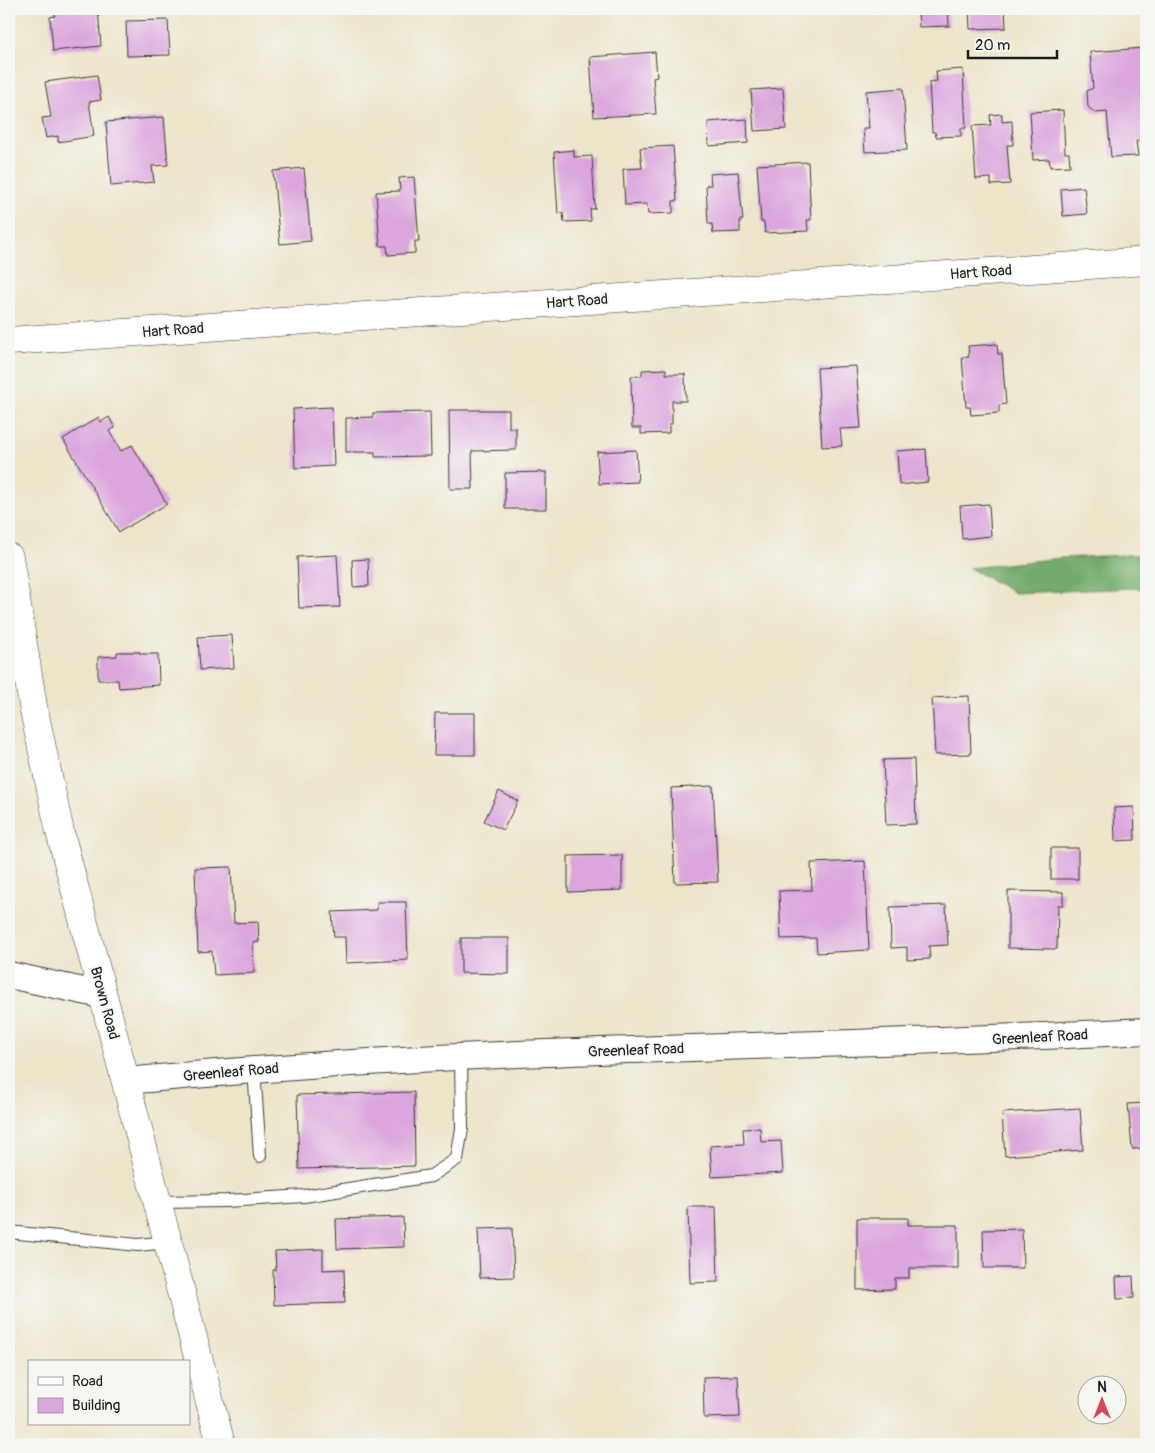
<svg xmlns="http://www.w3.org/2000/svg" width="1155" height="1453" font-family="Pangolin,sans-serif">
  <style>
    .forest { fill: #73ac6a; stroke: #486443 }
    .building { fill: #dba5dd }
    .lines { fill: none; stroke-linecap: round; stroke-linejoin: round }
    .service-casing { stroke: #3b3a36; stroke-width: 14 }
    .minor-casing { stroke: #3b3a36; stroke-width: 28 }
    .tertiary-casing { stroke: #3b3a36; stroke-width: 29 }
    .secondary-casing { stroke: #3b3a36; stroke-width: 29 }
    .service { stroke: #fff; stroke-width: 12 }
    .minor { stroke: #fff; stroke-width: 26 }
    .tertiary { stroke: #fff; stroke-width: 28 }
    .secondary { stroke: #fff; stroke-width: 28 }
    .labels { text-anchor: middle; stroke-width: 4; stroke-linejoin: round; paint-order: stroke }
    .street-label { font-size: 15px; fill: #1c1c1c; stroke: #f6f6f2 }
  </style>
  <rect width="100%" height="100%" fill="#f6f6f2"/>
  <filter id="ink" filterUnits="userSpaceOnUse"><feTurbulence type="fractalNoise" baseFrequency=".02" numOctaves="2"/><feDisplacementMap in="SourceGraphic" scale="10" xChannelSelector="R" yChannelSelector="G"/><feConvolveMatrix kernelMatrix="1 2 1 2 8 2 1 2 1" color-interpolation-filters="sRGB"/></filter>
  <filter id="wash" filterUnits="userSpaceOnUse"><feTurbulence type="fractalNoise" baseFrequency=".0096" numOctaves="4" result="noise"/><feDisplacementMap in="SourceGraphic" scale="20" xChannelSelector="R" yChannelSelector="G"/><feGaussianBlur stdDeviation="1.12" result="paint"/><feColorMatrix in="noise" values="0 0 0 0 0 0 0 0 0 0 0 0 0 0 0 0 0 1.4 0 .05"/><feComposite in="paint" operator="in"/></filter>
  <g filter="url(#wash)">
    <rect width="100%" height="100%" fill="#ede5ca"/>
    <polygon class="forest" points="1146,554 1146,590 1137,588 1015,593 969,568 1061,558"/>
    <g id="blocks">
      <g class="building">
        <polygon points="55,9 98,9 101,46 53,51 50,17 55,16"/>
        <polygon points="918,9 948,9 949,26 919,27"/>
        <polygon points="969,9 1005,9 1006,28 970,29"/>
        <polygon points="168,20 170,55 127,56 126,21"/>
        <polygon points="1145,48 1146,141 1136,141 1138,156 1111,157 1107,112 1095,113 1088,107 1087,91 1093,88 1090,52"/>
        <polygon points="655,52 657,77 653,78 656,114 594,117 590,57"/>
        <polygon points="963,69 966,128 961,128 961,136 936,137 935,132 932,132 929,82 937,81 936,71"/>
        <polygon points="97,75 101,100 89,102 94,136 58,142 58,136 46,138 42,118 51,117 45,82"/>
        <polygon points="783,88 786,129 754,131 751,90"/>
        <polygon points="903,88 907,150 865,152 863,128 869,128 866,91"/>
        <polygon points="1063,110 1065,153 1069,153 1070,166 1050,167 1049,159 1033,160 1030,112"/>
        <polygon points="1002,114 1002,122 1012,121 1013,145 1007,145 1010,184 991,185 991,178 976,179 972,126 991,125 990,115"/>
        <polygon points="164,117 168,165 152,166 154,182 111,186 106,122"/>
        <polygon points="747,119 748,143 709,146 708,122"/>
        <polygon points="673,146 677,201 673,201 673,213 648,214 647,204 625,205 623,169 642,168 640,148"/>
        <polygon points="574,150 574,157 592,156 595,209 590,209 591,221 564,222 563,213 558,214 554,152"/>
        <polygon points="808,162 811,220 807,220 808,231 765,233 764,222 761,222 757,165"/>
        <polygon points="304,168 311,241 280,244 273,171"/>
        <polygon points="738,172 743,220 740,220 740,232 713,233 712,224 708,224 706,185 711,185 710,174"/>
        <polygon points="414,177 419,241 415,241 415,253 388,255 387,246 380,246 376,192 400,191 399,178"/>
        <polygon points="1084,187 1087,214 1063,216 1061,189"/>
        <polygon points="997,344 998,354 1002,354 1006,404 999,405 999,413 971,415 970,407 966,407 962,357 969,357 968,346"/>
        <polygon points="856,366 861,428 840,429 842,446 822,447 817,368"/>
        <polygon points="666,369 666,374 685,374 686,401 672,401 672,424 669,424 669,433 641,434 641,428 632,428 631,376 642,376 642,370"/>
        <polygon points="332,407 334,466 295,468 293,409"/>
        <polygon points="449,410 509,410 509,428 516,428 516,450 472,451 473,489 450,489"/>
        <polygon points="430,412 431,456 375,457 375,452 346,452 346,418 373,417 373,413"/>
        <polygon points="99,417 101,422 109,417 115,428 109,431 121,451 132,445 167,504 119,532 63,439"/>
        <polygon points="926,449 928,482 899,485 897,451"/>
        <polygon points="636,450 638,482 599,484 597,452"/>
        <polygon points="546,472 546,509 505,509 505,473"/>
        <polygon points="989,504 991,536 962,539 960,506"/>
        <polygon points="337,555 340,607 299,608 297,557"/>
        <polygon points="368,559 369,586 353,587 352,560"/>
        <polygon points="232,635 234,668 200,670 198,637"/>
        <polygon points="117,652 140,652 140,654 158,654 159,685 119,688 118,680 98,680 98,657 117,656"/>
        <polygon points="969,696 971,754 935,755 932,698"/>
        <polygon points="435,713 475,713 475,755 434,755"/>
        <polygon points="914,759 916,824 886,825 883,760"/>
        <polygon points="713,786 718,882 675,883 671,788"/>
        <polygon points="499,791 518,801 503,830 484,821"/>
        <polygon points="1134,807 1135,840 1115,841 1114,808"/>
        <rect x="1051" y="848" width="27" height="31"/>
        <polygon points="622,855 622,890 568,892 568,856"/>
        <polygon points="865,861 869,950 817,953 816,938 781,939 779,891 812,890 811,863"/>
        <polygon points="231,867 234,923 258,922 259,942 253,943 254,973 214,975 212,951 198,952 195,868"/>
        <polygon points="1008,891 1063,892 1063,905 1058,905 1057,949 1008,948"/>
        <polygon points="377,902 406,902 408,960 346,963 345,937 334,937 332,912 377,910"/>
        <polygon points="946,905 948,945 929,946 930,959 907,960 907,947 891,948 890,907"/>
        <polygon points="461,938 509,938 509,974 461,973"/>
        <polygon points="414,1092 415,1166 299,1169 297,1095"/>
        <polygon points="1146,1103 1146,1148 1132,1149 1128,1104"/>
        <polygon points="1080,1108 1083,1150 1005,1156 1002,1113"/>
        <polygon points="760,1128 761,1142 781,1141 783,1173 712,1177 710,1146 744,1144 743,1129"/>
        <polygon points="688,1207 716,1207 718,1282 690,1283"/>
        <polygon points="403,1217 404,1247 337,1249 336,1219"/>
        <polygon points="857,1218 908,1218 908,1225 958,1225 958,1268 909,1268 909,1278 895,1278 895,1289 857,1290"/>
        <polygon points="512,1228 514,1277 480,1278 478,1229"/>
        <polygon points="1022,1229 1023,1268 984,1268 983,1230"/>
        <polygon points="323,1249 323,1270 344,1269 345,1303 274,1305 273,1270 276,1270 275,1251"/>
        <polygon points="1133,1276 1134,1298 1117,1299 1116,1277"/>
        <polygon points="738,1376 740,1417 704,1418 703,1377"/>
      </g>
    </g>
  </g>
  <g filter="url(#ink)">
    <use href="#blocks" fill-opacity="0" stroke="#3b3a36" stroke-width="1"/>
    <g class="lines">
      <g class="service-casing">
        <g id="service">
          <polyline points="254,1069 260,1156"/>
          <polyline points="157,1202 227,1201 304,1196 431,1176 457,1159 462,1128 461,1057"/>
          <polyline points="9,1232 138,1245 168,1242"/>
        </g>
      </g>
      <g class="minor-casing">
        <g id="minor">
          <polyline points="9,975 102,995"/>
          <path d="M126,1081c139,-13 279,-23 420,-28 200,-8 400,-11 600,-22"/>
        </g>
      </g>
      <g class="tertiary-casing">
        <polyline id="tertiary" points="9,341 1146,261"/>
      </g>
      <g class="secondary-casing">
        <polyline id="secondary" points="9,557 33,706 60,832 221,1444"/>
      </g>
      <use href="#service" class="service"/>
      <use href="#minor" class="minor"/>
      <use href="#tertiary" class="tertiary"/>
      <use href="#secondary" class="secondary"/>
    </g>
  </g>
  <g class="labels">
    <g class="street-label">
      <text transform="translate(981 272) rotate(-4)" y="5">Hart Road</text>
      <text transform="translate(577 301) rotate(-4)" y="5">Hart Road</text>
      <text transform="translate(173 330) rotate(-4)" y="5">Hart Road</text>
      <text transform="translate(105 1003) rotate(75)" y="5">Brown Road</text>
      <text transform="translate(1040 1037) rotate(-3)" y="5">Greenleaf Road</text>
      <text transform="translate(636 1050) rotate(-2)" y="5">Greenleaf Road</text>
      <text transform="translate(231 1072) rotate(-5)" y="5">Greenleaf Road</text>
    </g>
  </g>
  <rect width="1155" height="1453" fill="none" stroke="#f6f6f2" stroke-width="30"/>
  <rect x="28" y="1360" width="162" height="65" fill="#f6f6f2" stroke="#9f9f9c"/>
  <rect x="38" y="1377" width="25" height="8" fill="#ffffff" stroke="#9f9f9c"/>
  <text x="72" y="1386" font-size="15" fill="#1c1c1c">Road</text>
  <rect x="38" y="1398" width="25" height="15" fill="#dba5dd" stroke="#9f9f9c"/>
  <text x="72" y="1410" font-size="15" fill="#1c1c1c">Building</text>
  <g transform="translate(1102 1400)"><circle r="24" fill="#f6f6f2" stroke="#9f9f9c"/>
  <path d="M0-4L9 19L0 12L-9 19Z" fill="#d1495b"/>
  <text y="-8" font-size="14" font-weight="bold" text-anchor="middle" fill="#1c1c1c">N</text>
  </g>
  <path d="M968 50v8h89v-8" fill="none" stroke="#1c1c1c" stroke-width="2.5"/>
  <text x="975" y="50" font-size="15" fill="#1c1c1c" stroke="#f6f6f2" stroke-width="4" paint-order="stroke">20 m</text>
</svg>
